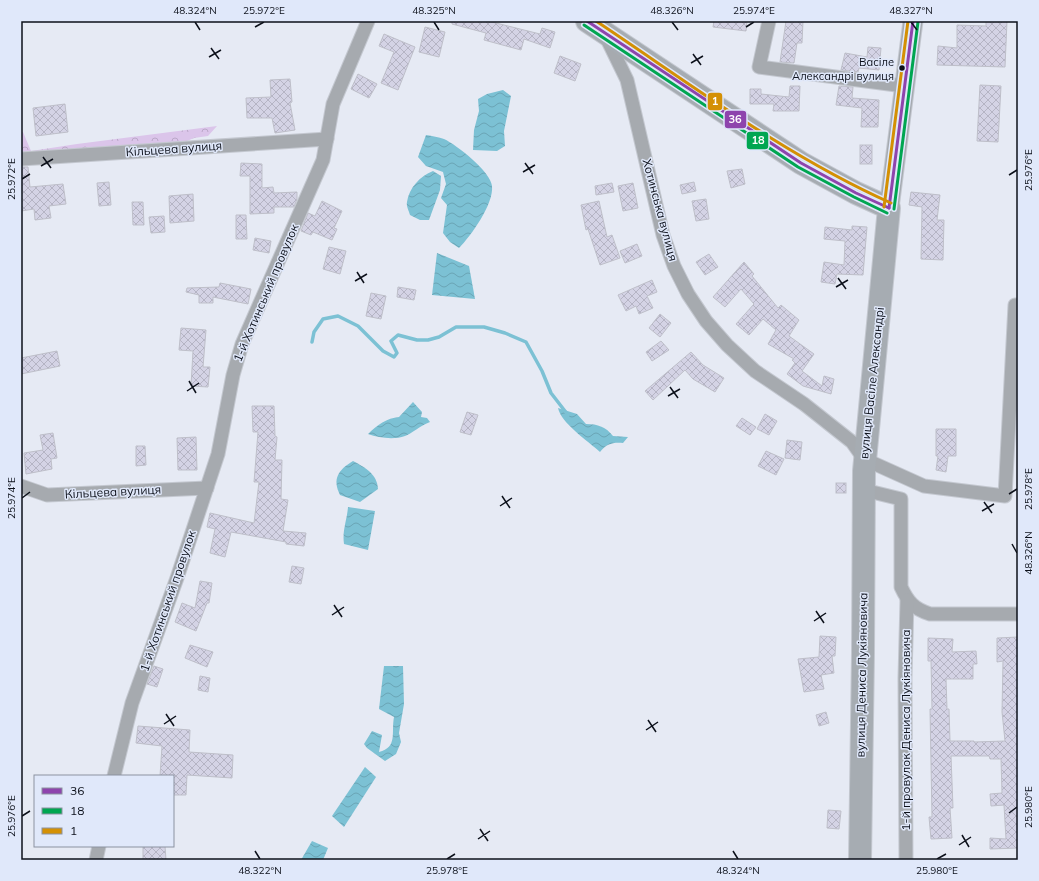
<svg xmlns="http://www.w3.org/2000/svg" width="1039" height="881" font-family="Mulish,sans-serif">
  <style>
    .forest { fill: url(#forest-crowns) }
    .water { fill: url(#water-waves) }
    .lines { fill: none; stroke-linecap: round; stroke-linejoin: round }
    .stream { stroke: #7cc1d4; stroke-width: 3.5 }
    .building { fill: url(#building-cross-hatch); stroke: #bebfc9 }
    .minor-casing { stroke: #c4c8d0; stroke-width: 15 }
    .secondary-casing { stroke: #c4c8d0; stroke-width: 21 }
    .trunk-casing { stroke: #c4c8d0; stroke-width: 24 }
    .minor { stroke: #a6aaaf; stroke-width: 13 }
    .secondary { stroke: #a5aab0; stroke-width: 19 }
    .trunk { stroke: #a6acb2; stroke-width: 22 }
    .bus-1-casing { stroke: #e0e8fa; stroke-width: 6 }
    .bus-2-casing { stroke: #e0e8fa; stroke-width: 6 }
    .bus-3-casing { stroke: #e0e8fa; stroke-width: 6 }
    .bus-1 { stroke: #8e44ad; stroke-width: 3 }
    .bus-2 { stroke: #00a651; stroke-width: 3 }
    .bus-3 { stroke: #d49004; stroke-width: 3 }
    .ticks { fill: none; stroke: #0c101a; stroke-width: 1.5 }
    .bus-dot { fill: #0c101a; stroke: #e0e8fa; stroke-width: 1.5 }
    .labels { text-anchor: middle; stroke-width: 3; stroke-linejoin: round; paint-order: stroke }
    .bus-label { font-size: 11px; fill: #0c101a; stroke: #e0e8fa; text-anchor: end }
    .street-label { font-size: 12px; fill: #0c101a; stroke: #e0e8fa }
    .line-badge { stroke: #e0e8fa; stroke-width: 1.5 }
    .badge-label { font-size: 11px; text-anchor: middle; font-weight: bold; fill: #fff }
    .neatline { fill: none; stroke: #0c101a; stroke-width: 1.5 }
    .ticks-label { font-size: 10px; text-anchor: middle; fill: #0c101a }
  </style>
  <defs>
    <pattern id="forest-crowns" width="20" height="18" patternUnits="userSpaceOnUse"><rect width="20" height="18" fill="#dbc5ea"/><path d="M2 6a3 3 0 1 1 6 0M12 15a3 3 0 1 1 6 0" fill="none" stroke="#bba8c8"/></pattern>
    <pattern id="water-waves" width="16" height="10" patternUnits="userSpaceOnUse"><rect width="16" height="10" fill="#7cc1d4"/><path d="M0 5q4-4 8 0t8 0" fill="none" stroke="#6aa5b5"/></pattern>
    <pattern id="building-cross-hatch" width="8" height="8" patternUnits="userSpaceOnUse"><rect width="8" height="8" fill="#d4d3e5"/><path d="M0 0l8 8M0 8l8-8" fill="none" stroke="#b5b4c4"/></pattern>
  </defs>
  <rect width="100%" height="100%" fill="#e6eaf4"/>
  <polygon class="forest" points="217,126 208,136 194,138 187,141 21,157 21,132 23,132 31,151 77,144"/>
  <g class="water">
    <polygon points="503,90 511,96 504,131 505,146 497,151 473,150 474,130 479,111 478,99 487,94"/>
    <path d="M426,135c6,1 13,2 18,4 13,6 47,33 48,47 2,18 -21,50 -33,62l-9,-6 -7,-9 4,-28 -6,-7 5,-14 -3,-12 -17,-6 -8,-9z"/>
    <path d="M433,171l8,5 -1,14 -11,30h-9l-10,-5c-1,-4 -4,-9 -3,-13 2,-14 13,-26 26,-31z"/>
    <polygon points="437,253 469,266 475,299 432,295"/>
    <path d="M413,402l9,10 -1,5 6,1 3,4c-9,3 -19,12 -25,14 -11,4 -26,2 -37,-2 9,-9 19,-16 31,-17z"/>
    <path d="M558,408l19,6 9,10c12,0 20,3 27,12l15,1 -5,6c-10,-1 -17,1 -23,9 -12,-11 -39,-29 -42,-44z"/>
    <path d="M353,461c13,7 24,13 25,28l-18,13 -20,-7c-8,-16 -2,-25 13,-34z"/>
    <path d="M348,507l27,4 -7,39 -24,-6c-2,-13 3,-24 4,-37z"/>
    <path d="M384,666h19l1,38 -5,29 2,9 -5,12 -11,7 -18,-13 -3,-4 8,-13 10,4 -3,17c19,-5 12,-19 15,-35l-15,-8z"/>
    <polygon points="365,767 376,777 344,827 332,816"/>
    <polygon points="312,841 328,848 323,860 301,860"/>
  </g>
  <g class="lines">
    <polyline class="stream" points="312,342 314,332 323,319 338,316 358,326 383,351 394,357 397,353 391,341 398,335 417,340 428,340 439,337 456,327 484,327 505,333 526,342 542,371 551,393 568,415"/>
  </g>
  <g class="building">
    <polygon points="452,21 488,21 540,34 542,28 555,32 550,48 524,39 521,50 484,40 486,33 452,24"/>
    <polygon points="714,21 747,21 746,31 713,27"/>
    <polygon points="786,21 803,21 802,43 797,43 794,63 780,62"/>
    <polygon points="986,21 1007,21 1005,67 937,65 938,46 957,48 957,25 986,26"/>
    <polygon points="425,27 445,32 439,57 419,52"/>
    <polygon points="384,34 415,47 398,90 381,83 394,52 379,46"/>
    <polygon points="868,47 881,48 879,70 859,68 858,72 841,70 845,53 867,57"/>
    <polygon points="560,56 581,64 575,81 554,73"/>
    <polygon points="358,74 377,84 369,98 351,89"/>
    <polygon points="290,79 292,102 290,103 295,130 275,133 272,118 247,118 246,98 271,97 270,80"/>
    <polygon points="980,85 1001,86 998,142 977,141"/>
    <polygon points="790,86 800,86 799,111 773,111 774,104 750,104 750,89 761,89 761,94 789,97"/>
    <polygon points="839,86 853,87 852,98 879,100 878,127 861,127 862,108 836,105"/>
    <polygon points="65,104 68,132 36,136 33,108"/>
    <rect x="860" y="145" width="12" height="19"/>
    <polygon points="241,163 262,164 262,188 273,187 274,193 297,192 297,199 294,207 274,207 274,213 250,214 250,176 240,176"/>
    <polygon points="21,167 28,167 30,187 63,184 66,204 49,206 51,218 35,220 34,209 21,211"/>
    <polygon points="742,169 745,184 731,188 727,171"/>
    <polygon points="109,182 111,205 99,206 97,183"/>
    <polygon points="694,182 696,191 682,194 680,185"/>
    <polygon points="612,183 614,192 596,195 595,186"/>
    <polygon points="633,183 638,208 623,211 618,186"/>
    <polygon points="911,192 940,195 937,220 944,220 943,260 921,259 922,207 909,205"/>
    <polygon points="193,194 194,221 170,223 169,196"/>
    <polygon points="706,199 709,219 696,221 692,201"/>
    <polygon points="322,201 342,211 334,228 337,229 332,240 313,232 311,235 301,231 308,213 315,216"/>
    <polygon points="599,201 607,237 612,235 620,258 600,265 588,229 586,230 581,205"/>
    <polygon points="132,202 143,202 144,225 133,225"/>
    <polygon points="236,215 246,215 247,239 236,239"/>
    <polygon points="164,216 165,232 151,233 149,217"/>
    <polygon points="852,226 867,227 863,275 837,274 835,284 821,282 824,262 844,265 845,241 824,239 825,227 852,230"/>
    <polygon points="255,238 271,241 269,253 253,250"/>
    <polygon points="637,244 642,256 625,263 620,251"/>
    <polygon points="329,247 346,251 340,274 323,269"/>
    <polygon points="709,254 718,267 705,275 696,262"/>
    <polygon points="744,262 754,274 752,276 778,308 781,305 799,320 789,336 814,354 802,371 822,386 824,376 834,379 831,394 803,386 787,374 795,363 792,360 794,359 768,344 776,330 763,319 749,335 736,324 754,304 741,289 725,307 713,297"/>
    <polygon points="652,280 657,292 647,296 653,308 639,314 636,306 626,311 618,295"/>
    <polygon points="220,283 251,289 248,304 213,297 213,303 199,303 199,295 186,292 187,288 219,287"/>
    <polygon points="398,287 416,290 414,300 397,297"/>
    <polygon points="371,293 386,296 381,319 366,316"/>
    <polygon points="660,314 671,323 660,337 649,328"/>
    <polygon points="181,328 206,330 203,367 210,367 208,387 191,386 193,351 179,350"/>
    <polygon points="661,341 669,350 652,361 646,352"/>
    <polygon points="57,351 60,366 21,374 21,358"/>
    <polygon points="691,352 703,365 724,378 715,392 693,379 685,370 653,400 645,391"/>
    <polygon points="252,406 274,406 275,436 277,437 275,460 282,460 281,499 288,500 283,531 306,533 304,546 286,544 286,542 231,532 225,557 210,553 215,529 207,527 210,513 254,523 259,482 254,482 258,432 253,432"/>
    <polygon points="467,412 478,415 471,435 460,432"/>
    <polygon points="765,414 777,421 769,435 757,429"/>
    <polygon points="742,418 756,427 750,435 736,426"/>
    <polygon points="936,429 956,429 956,456 948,456 946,472 936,470 938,456 936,456"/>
    <polygon points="53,433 57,458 51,459 52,469 26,474 24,453 43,450 40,435"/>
    <polygon points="196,437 197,470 178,470 177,438"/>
    <polygon points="787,440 802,442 800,460 785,458"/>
    <polygon points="136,446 145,446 146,465 136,466"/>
    <polygon points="766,451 784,459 776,475 758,466"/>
    <rect x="836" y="483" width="10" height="10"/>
    <polygon points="292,566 304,568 301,584 289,582"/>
    <polygon points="200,581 212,583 209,603 207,603 196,631 175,622 182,603 195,608"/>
    <polygon points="820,636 836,637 835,656 832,656 834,673 821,675 824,689 804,692 798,659 819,657"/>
    <polygon points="1018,637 1018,848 990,849 990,838 1006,839 1004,805 991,806 990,794 1002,793 1001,759 990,759 989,756 951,756 953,808 950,808 952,838 931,839 929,817 932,817 930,709 932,709 931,661 928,661 928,638 953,639 952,652 976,651 977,664 973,664 973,679 946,679 947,709 949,709 950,741 974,741 974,742 1005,741 1002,712 1003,661 997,662 997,638"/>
    <polygon points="190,645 213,652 207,667 185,658"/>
    <polygon points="154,666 163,669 157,687 147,684"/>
    <polygon points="200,676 210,678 208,692 198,690"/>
    <polygon points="826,712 829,723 819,726 816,715"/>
    <polygon points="138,726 190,730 189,752 233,755 232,778 187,775 186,795 173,795 173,776 160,776 162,746 136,743"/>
    <polygon points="828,810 841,811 839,829 827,828"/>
    <polygon points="143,846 165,846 166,860 143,860"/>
  </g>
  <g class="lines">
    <g class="minor-casing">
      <g id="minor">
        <polyline points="769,21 759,67 904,86"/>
        <polyline points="606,37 627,80 663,235 674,266 688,294 706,321 727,345 755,371 804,404 852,442 864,459 924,486 1005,496 1015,305 1018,305"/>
        <polyline points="21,159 327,139"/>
        <polyline points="21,486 47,495 207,488"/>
        <path d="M864,490l37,9v88c7,15 13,22 29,27h88"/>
        <polyline points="114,776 132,703 177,578 218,454 233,375 242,344 323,160 333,104 368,21"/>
        <polyline points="96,860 99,846"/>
        <polyline points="906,860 905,678 907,600"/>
      </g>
    </g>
    <g class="secondary-casing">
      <polyline id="secondary" points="889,208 913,21"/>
    </g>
    <g class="trunk-casing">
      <polyline id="trunk" points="587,21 801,163 856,193 889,208 864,471 863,653 860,860"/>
    </g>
    <use href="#minor" class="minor"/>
    <use href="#secondary" class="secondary"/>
    <use href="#trunk" class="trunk"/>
    <g class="bus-1-casing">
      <g id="bus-1">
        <polyline points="587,21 801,163 856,193 889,208"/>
        <polyline points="889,208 913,21"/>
      </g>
    </g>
    <g class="bus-2-casing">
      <g id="bus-2">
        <polyline points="584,25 798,167 854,197 887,213"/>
        <polyline points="894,209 918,22"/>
      </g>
    </g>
    <g class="bus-3-casing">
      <g id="bus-3">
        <path d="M596,21c96,64 190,135 295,182"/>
        <polyline points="884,207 908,21"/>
      </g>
    </g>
    <use href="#bus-1" class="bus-1"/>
    <use href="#bus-2" class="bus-2"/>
    <use href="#bus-3" class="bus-3"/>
  </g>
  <path class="ticks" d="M195,22l5,8M434,22l5,8M672,22l6,8M911,22l6,8M255,27l9,-5M746,27l8,-5M211,48l8,11M693,54l8,11M209,57l12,-7M691,63l12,-7M43,157l8,11M525,163l8,11M41,166l12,-7M523,172l12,-7M1009,175l8,-5M22,179l8,-5M357,272l7,11M838,278l8,11M355,281l12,-7M836,287l12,-7M189,381l7,12M670,387l8,11M187,391l12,-8M668,396l12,-7M1009,494l8,-5M502,496l8,12M22,498l8,-6M984,502l8,11M500,506l12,-8M982,511l12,-7M1012,544l5,9M334,605l8,12M816,611l8,12M332,615l12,-8M814,621l12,-8M166,714l8,12M648,720l8,12M164,724l12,-8M646,730l12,-8M1009,813l8,-6M22,816l8,-5M480,829l8,12M962,835l7,12M478,839l12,-8M959,845l12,-8M255,851l5,8M733,851l5,8M447,859l8,-5M937,859l9,-5"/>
  <circle class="bus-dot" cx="902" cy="68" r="3.5"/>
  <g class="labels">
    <g class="bus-label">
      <text x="894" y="66">Васіле<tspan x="894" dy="14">Александрі вулиця</tspan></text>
    </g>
    <g class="street-label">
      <text transform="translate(174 149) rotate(-4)" y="4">Кільцева вулиця</text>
      <text transform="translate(660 210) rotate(75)" y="4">Хотинська вулиця</text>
      <text transform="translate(266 293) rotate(-67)" y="4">1-й Хотинський провулок</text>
      <text transform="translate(872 383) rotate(-84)" y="4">вулиця Васіле Александрі</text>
      <text transform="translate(113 492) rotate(-3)" y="4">Кільцева вулиця</text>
      <text transform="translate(168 601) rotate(-71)" y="4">1-й Хотинський провулок</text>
      <text transform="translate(862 675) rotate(-89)" y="4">вулиця Дениса Лукіяновича</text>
      <text transform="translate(906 730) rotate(-90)" y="4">1-й провулок Дениса Лукіяновича</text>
    </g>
  </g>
  <g class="line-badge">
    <rect x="707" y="92" width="16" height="19" rx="4" fill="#d49004"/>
    <rect x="724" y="110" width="23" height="19" rx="4" fill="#8e44ad"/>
    <rect x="746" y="131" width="23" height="19" rx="4" fill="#00a651"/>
  </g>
  <g class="badge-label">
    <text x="715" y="105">1</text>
    <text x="735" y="123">36</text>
    <text x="758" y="144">18</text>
  </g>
  <rect width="1039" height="881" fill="none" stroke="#e0e8fa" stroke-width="44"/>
  <rect x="34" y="775" width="140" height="72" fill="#e0e8fa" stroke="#8b92a0"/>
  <rect x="42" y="788" width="20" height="6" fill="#8e44ad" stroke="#8b92a0"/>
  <text x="70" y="795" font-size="12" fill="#0c101a">36</text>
  <rect x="42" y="808" width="20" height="6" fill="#00a651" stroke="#8b92a0"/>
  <text x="70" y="815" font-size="12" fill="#0c101a">18</text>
  <rect x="42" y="828" width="20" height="6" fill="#d49004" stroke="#8b92a0"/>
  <text x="70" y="835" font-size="12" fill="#0c101a">1</text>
  <rect x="22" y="22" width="995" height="837" class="neatline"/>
  <g class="ticks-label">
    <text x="195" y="14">48.324°N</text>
    <text x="264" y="14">25.972°E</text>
    <text x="434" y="14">48.325°N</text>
    <text x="672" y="14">48.326°N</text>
    <text x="754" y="14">25.974°E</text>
    <text x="911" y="14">48.327°N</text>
    <text transform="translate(1028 170) rotate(-90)" y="4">25.976°E</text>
    <text transform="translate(11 179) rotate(-90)" y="4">25.972°E</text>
    <text transform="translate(1028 489) rotate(-90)" y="4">25.978°E</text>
    <text transform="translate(11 498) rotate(-90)" y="4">25.974°E</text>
    <text transform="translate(1028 553) rotate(-90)" y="4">48.326°N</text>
    <text transform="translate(1028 807) rotate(-90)" y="4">25.980°E</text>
    <text transform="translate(11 816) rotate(-90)" y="4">25.976°E</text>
    <text x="260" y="874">48.322°N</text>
    <text x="447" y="874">25.978°E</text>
    <text x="738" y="874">48.324°N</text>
    <text x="937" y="874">25.980°E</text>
  </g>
</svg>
